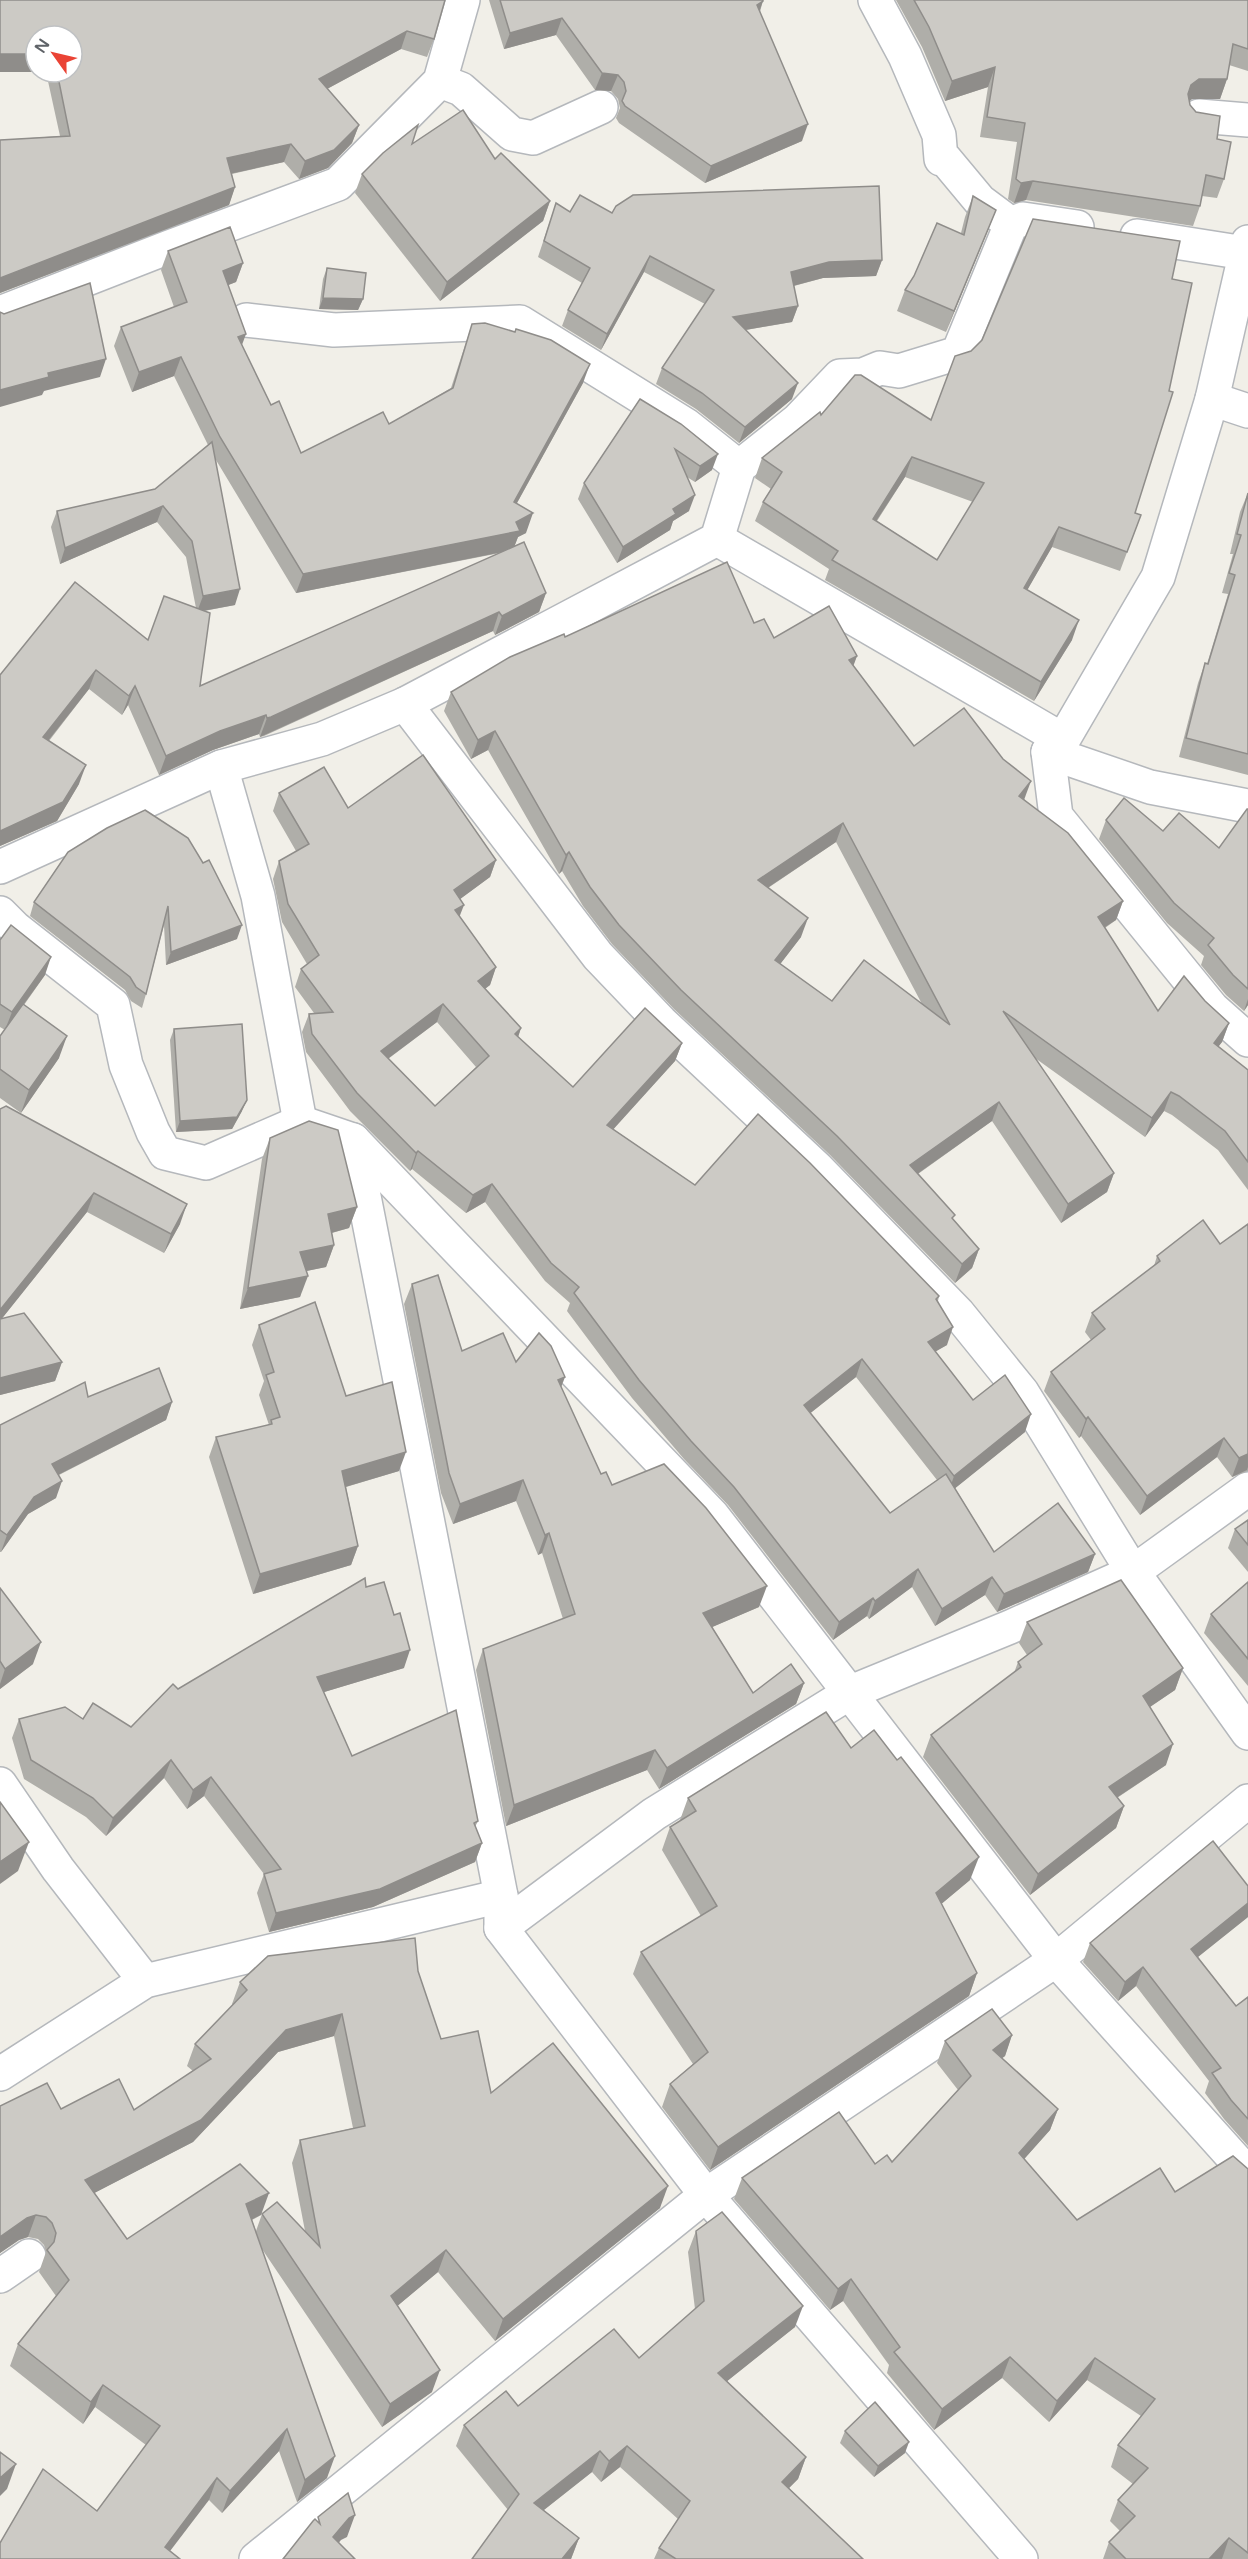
<svg xmlns="http://www.w3.org/2000/svg" width="1248" height="2559" font-family="'Varela Round',sans-serif">
  <style>
    .lines { fill: none; stroke-linecap: round; stroke-linejoin: round }
    .street-casing { stroke: #b5b8bc; stroke-width: 36 }
    .street { stroke: #fff; stroke-width: 33 }
    .wall { fill: #afaea9; fill-rule: evenodd }
    .shaded-wall { fill: #8f8d8a }
    .building { fill: #cccac5; stroke: #8f8d8a; stroke-width: 1.5; fill-rule: evenodd }
  </style>
  <rect width="100%" height="100%" fill="#f1efe8"/>
  <g class="lines">
    <g class="street-casing">
      <g id="street">
        <polyline points="875,0 905,56 939,135 941,159 945,159 980,201 1011,224"/>
        <polyline points="440,81 461,89 512,134 533,138 601,107"/>
        <polyline points="1199,116 1248,120"/>
        <polyline points="1137,236 1245,253"/>
        <polyline points="1248,242 1212,399 1158,577 1063,740 1048,752 1150,787 1248,806"/>
        <polyline points="0,313 169,247 338,184 440,81 463,0"/>
        <polyline points="246,320 334,330 520,322 686,425 739,467"/>
        <polyline points="1212,399 1248,411"/>
        <polyline points="717,539 1063,740"/>
        <polyline points="405,704 598,956 661,1022 817,1168 958,1313 1022,1392 1133,1572 1248,1733"/>
        <polyline points="1048,752 1056,816 1212,1008 1248,1040"/>
        <polyline points="221,767 258,896 300,1122"/>
        <polyline points="0,867 221,767 322,739 405,704 717,539 739,467 798,420 840,376 863,375 880,368 899,371 958,353 1011,224 1023,219 1077,227"/>
        <polyline points="0,913 15,928 113,1005 126,1065 153,1132 165,1153 206,1163 300,1122 353,1140 713,1516 1056,1960 1248,2174"/>
        <polyline points="353,1140 501,1896 501,1928 706,2195 1021,2559"/>
        <polyline points="0,1784 58,1869 145,1981"/>
        <polyline points="501,1928 654,1814 851,1692 1010,1627 1133,1572 1248,1489"/>
        <polyline points="0,2074 145,1981 501,1896"/>
        <polyline points="0,2276 29,2256"/>
        <polyline points="256,2559 706,2195 1056,1960 1248,1801"/>
      </g>
    </g>
    <use href="#street" class="street"/>
  </g>
  <g class="wall">
    <polygon points="0,0 445,0 434,39 427,57 401,49 327,89 359,125 352,143 328,168 299,179 284,162 232,174 235,187 229,205 0,293 0,140 60,136 46,72 72,72 36,36 36,72 0,72"/>
    <polygon points="489,0 763,0 760,12 802,141 705,183 619,123 616,118 620,108 618,99 611,91 595,90 556,35 504,49"/>
    <polygon points="896,0 1248,0 1248,71 1229,65 1227,79 1220,99 1192,99 1189,101 1190,105 1217,139 1224,179 1217,198 1202,196 1200,206 1193,226 1026,200 1014,203 1008,199 1017,142 980,137 988,87 945,101 922,47"/>
    <polygon points="412,144 495,159 550,201 543,221 440,301 355,193 362,174"/>
    <polygon points="973,196 996,210 988,230 946,332 897,311 905,290 961,233 965,217"/>
    <polygon points="556,203 570,212 612,213 882,260 876,276 823,278 794,286 798,306 792,322 746,330 792,399 739,443 696,409 656,384 662,368 705,304 644,272 601,350 562,326 568,310 582,283 538,257"/>
    <path d="M168,251l75,12 -7,19 -8,3 14,61 29,59 30,48 88,-29 62,-36 21,-64 111,59 -66,120 9,30 -8,4 -4,10 32,46 -7,19 -44,23 -2,-4 -229,105 -4,1 -1,-3 -46,16 -54,25 -31,-70 -6,10 -33,-26 -40,52 30,43 -22,37 -57,25v-171l148,-35 48,-32 -10,-51 -29,-35 -97,42 -9,-37 6,-16 98,-22 53,-44 -34,-69 -42,16 -18,-46 7,-19 53,-20 -13,-37zM216,460l80,133 204,-40 -300,133 4,-75 31,-6z"/>
    <polygon points="327,268 363,299 358,310 319,309 323,279"/>
    <path d="M1172,279l-37,234 6,2 -21,56 -68,-24 -25,43 45,50 -38,61 -209,-121 4,-11 -74,-48 8,-19 8,-13 -16,-11 7,-20 59,-43 110,5 40,-69zM905,477l68,25 -36,58 -60,-39z"/>
    <polygon points="640,399 712,470 695,482 687,477 689,511 673,521 670,530 617,563 578,499 584,483"/>
    <polygon points="1248,493 1248,775 1179,757 1198,683 1205,663 1207,664 1228,594 1222,593 1233,554 1230,554 1240,512"/>
    <path d="M754,623l20,15 83,18 -4,9 61,81 110,53 99,102 -7,19 -11,8 53,83 47,-10 24,22 -7,19 -4,4 30,24v120l-30,-40 -46,-35 -8,-4 -19,26 -110,-79 79,115 -7,19 -46,31 -69,-102 -74,53 35,45 26,30 -7,19 -17,15 -125,-128 -156,-146 -62,-65 -29,-38 -21,-35 -3,3 -71,-124 -17,9 -27,-48 7,-19 114,-55zM836,842l86,162 -90,-3 -52,-37 21,-27 -33,-49z"/>
    <path d="M279,793l69,15 148,52 -6,17 -30,22v18l36,50 -6,18 -5,4 36,39 -3,9 55,50 109,-44 -7,18 -62,68 82,56 244,111 -1,5 9,44 -12,6 38,49 52,32 -70,56 39,64 101,2 -7,18 -91,40 -12,-17 -50,31 -23,-39 -43,32 -2,-3 -34,24 -105,-135 -44,-46 -52,-61 -65,-87 3,-8 -25,-22 -60,-79 -19,11 -54,-44 -2,2 -60,-60 -44,-59 -4,-20 7,-18 5,-1 -19,-26 6,-18 6,-5 -25,-42 -9,-43 6,-18 17,-10 -23,-40zM437,1022l39,45 -41,39 -47,-47zM856,1377l81,103 -47,33 -80,-100z"/>
    <polygon points="1248,809 1248,1005 1244,1011 1226,995 1201,965 1204,956 1167,923 1099,839 1106,820 1163,831 1219,848"/>
    <polygon points="68,852 237,939 166,965 164,925 146,994 142,1008 131,1001 125,990 30,916 34,902"/>
    <polygon points="0,940 45,975 24,1005 59,1058 21,1113 0,1098 0,1036 5,1030 0,1027"/>
    <polygon points="174,1029 242,1111 232,1129 176,1132 170,1040"/>
    <polygon points="0,1109 180,1224 164,1253 87,1212 2,1318 62,1362 55,1381 0,1395"/>
    <polygon points="270,1138 357,1207 349,1228 332,1233 334,1245 326,1267 306,1271 300,1297 240,1309 262,1159"/>
    <polygon points="1248,1224 1248,1471 1232,1477 1217,1457 1140,1515 1081,1436 1079,1438 1044,1391 1051,1372 1091,1340 1085,1332 1092,1313 1154,1266 1157,1256 1220,1244"/>
    <polygon points="412,1284 462,1351 516,1362 561,1387 601,1474 612,1485 759,1607 712,1627 753,1693 804,1683 796,1704 659,1789 647,1770 506,1826 476,1670 483,1649 563,1619 542,1553 538,1555 516,1501 453,1524 441,1493 404,1304"/>
    <polygon points="259,1325 346,1396 399,1471 346,1487 358,1546 351,1565 253,1594 209,1457 216,1437 269,1425 259,1395 264,1381 252,1345"/>
    <polygon points="88,1397 172,1402 166,1420 59,1475 56,1498 28,1514 1,1552 0,1552 0,1425"/>
    <polygon points="1248,1520 1248,1572 1228,1548 1235,1529"/>
    <polygon points="1248,1582 1248,1686 1204,1633 1211,1614"/>
    <polygon points="366,1587 404,1668 324,1692 352,1756 478,1821 475,1827 482,1843 475,1862 373,1907 269,1932 257,1893 264,1874 204,1796 187,1809 164,1778 106,1836 86,1817 24,1779 12,1738 19,1719 83,1719 131,1727 178,1689"/>
    <polygon points="0,1588 33,1664 0,1689"/>
    <polygon points="1027,1622 1183,1668 1175,1690 1150,1707 1166,1765 1117,1798 1124,1806 1116,1828 1030,1895 923,1757 931,1735 1014,1673 1018,1662 1027,1655 1019,1643"/>
    <polygon points="851,1748 970,1880 941,1904 977,1973 969,1996 710,2170 662,2107 670,2084 693,2064 633,1974 641,1952 701,1916 662,1850 670,1827 680,1821 680,1820 688,1798"/>
    <polygon points="1248,1917 1198,1957 1236,2006 1248,1997 1248,2146 1224,2119 1205,2093 1209,2081 1136,1986 1118,2001 1083,1962 1090,1943"/>
    <path d="M418,1971l23,68 50,54 169,115 -165,133 -57,-69 -41,34 35,86 -50,35 -120,-178 65,229 -30,24 -18,-51 -57,62 -13,-13 -112,11 49,-66 -51,-38 -12,17 -73,-58 8,-22 38,-48 -17,-24 7,-20 -2,-7 -6,-6 -10,-2 -9,3 -19,13v-147l61,3 73,1 59,-39 -6,-5 8,-22 38,-39 -1,-1 8,-22zM334,2036l19,92 -53,12 -8,23 13,68 -43,-17 -6,17 -4,-11 9,-5 -134,24 -33,-46 99,-51 85,-90z"/>
    <polygon points="1012,2035 1005,2056 1002,2058 1058,2109 1050,2130 1024,2159 1077,2220 1175,2192 1248,2169 1248,2559 1103,2559 1109,2542 1120,2531 1110,2521 1118,2500 1133,2484 1111,2467 1118,2445 1141,2416 1087,2380 1049,2422 1002,2378 934,2430 887,2373 889,2365 843,2301 830,2310 734,2199 742,2178 892,2162 958,2090 937,2063 945,2041"/>
    <polygon points="696,2231 795,2327 727,2381 806,2457 798,2479 789,2488 863,2559 654,2559 659,2548 678,2519 620,2467 601,2482 592,2472 544,2510 579,2538 571,2559 472,2559 508,2510 456,2446 464,2425 518,2406 639,2358 695,2309 688,2252"/>
    <polygon points="845,2431 905,2453 874,2477 840,2443"/>
  </g>
  <g class="shaded-wall">
    <polygon points="763,1 757,18 757,5"/>
    <polygon points="562,18 556,35 504,49 510,33"/>
    <polygon points="407,31 401,49 312,97 319,79"/>
    <rect x="0" y="54" width="36" height="18"/>
    <polygon points="995,67 988,87 945,101 952,81"/>
    <polygon points="602,73 618,75 611,91 595,90"/>
    <polygon points="1199,79 1227,79 1220,99 1192,99 1184,105 1191,85"/>
    <polygon points="808,124 802,141 705,183 711,166"/>
    <polygon points="359,125 352,143 328,168 299,179 305,161"/>
    <polygon points="291,144 284,162 220,176 227,158"/>
    <polygon points="1033,181 1026,200 1014,203 1021,183"/>
    <polygon points="235,187 229,205 0,293 0,278"/>
    <polygon points="550,201 543,221 440,301 447,282"/>
    <polygon points="996,210 988,230 946,332 954,311"/>
    <polygon points="650,256 644,272 601,350 607,334"/>
    <polygon points="882,260 876,276 823,278 785,288 791,272 829,262"/>
    <polygon points="243,263 236,282 216,290 223,271"/>
    <polygon points="323,298 363,299 358,310 319,309"/>
    <polygon points="798,306 792,322 727,333 733,317"/>
    <polygon points="246,334 239,353 238,337"/>
    <polygon points="181,357 174,376 132,392 139,372"/>
    <polygon points="106,359 100,377 44,391 42,395 0,407 0,390 48,373"/>
    <polygon points="590,364 583,383 507,521 514,502"/>
    <polygon points="798,383 792,399 739,443 745,427"/>
    <polygon points="718,454 712,470 695,482 700,466"/>
    <polygon points="912,457 905,477 865,538 873,519"/>
    <polygon points="695,495 689,511 673,521 670,530 617,563 623,547 673,509"/>
    <polygon points="163,506 157,522 60,564 65,548"/>
    <polygon points="533,513 526,533 518,537 513,550 296,593 303,574 516,522"/>
    <polygon points="1059,527 1052,547 1017,608 1024,588"/>
    <polygon points="240,589 235,605 197,612 203,596"/>
    <polygon points="546,593 539,612 495,635 502,616"/>
    <polygon points="499,612 493,631 260,737 267,718"/>
    <polygon points="1079,620 1072,640 1034,701 1041,682"/>
    <polygon points="857,656 850,675 849,660"/>
    <polygon points="96,670 89,689 36,756 43,737"/>
    <polygon points="135,686 128,705 122,715 129,696"/>
    <polygon points="266,715 259,734 213,750 159,775 166,756 220,731"/>
    <polygon points="495,731 488,750 471,759 478,740"/>
    <polygon points="86,765 79,784 57,821 0,846 0,831"/>
    <polygon points="1031,781 1024,800 1019,796"/>
    <polygon points="843,823 836,842 751,899 758,880"/>
    <polygon points="569,852 562,871 559,874 566,855"/>
    <polygon points="496,860 490,877 448,908 454,890"/>
    <polygon points="1123,901 1116,920 1091,936 1098,917"/>
    <polygon points="464,905 457,923 455,910"/>
    <polygon points="808,918 801,937 768,980 775,960"/>
    <polygon points="242,925 237,939 166,965 171,952"/>
    <polygon points="51,957 45,975 5,1030 12,1012"/>
    <polygon points="496,967 490,985 471,999 478,981"/>
    <polygon points="1248,999 1248,1005 1244,1011"/>
    <polygon points="443,1004 437,1022 374,1069 381,1051"/>
    <polygon points="1229,1023 1222,1042 1207,1062 1214,1043"/>
    <polygon points="521,1028 515,1046 515,1034"/>
    <polygon points="67,1036 59,1058 21,1113 29,1090"/>
    <polygon points="682,1043 675,1061 601,1143 607,1125"/>
    <polygon points="1171,1092 1164,1111 1145,1137 1152,1118"/>
    <polygon points="247,1100 242,1111 232,1129 176,1132 180,1121"/>
    <polygon points="999,1102 992,1121 903,1184 910,1165"/>
    <polygon points="418,1151 412,1169 410,1171 416,1153"/>
    <polygon points="1114,1173 1107,1192 1061,1223 1068,1204"/>
    <polygon points="492,1184 485,1202 466,1213 473,1195"/>
    <polygon points="94,1193 87,1212 0,1321 0,1310"/>
    <polygon points="187,1204 180,1224 164,1253 171,1234"/>
    <polygon points="357,1207 349,1228 320,1236 328,1214"/>
    <polygon points="334,1245 326,1267 292,1274 300,1252"/>
    <polygon points="979,1249 972,1268 955,1283 962,1264"/>
    <polygon points="308,1276 300,1297 240,1309 248,1288"/>
    <polygon points="953,1327 947,1345 921,1360 928,1342"/>
    <polygon points="862,1359 856,1377 798,1423 804,1405"/>
    <polygon points="62,1362 55,1381 0,1395 0,1378"/>
    <polygon points="565,1377 557,1398 558,1380"/>
    <polygon points="172,1402 166,1420 46,1481 52,1464"/>
    <polygon points="1031,1414 1025,1432 948,1494 954,1476"/>
    <polygon points="1088,1417 1081,1436 1079,1438 1086,1419"/>
    <polygon points="1224,1438 1217,1457 1140,1515 1147,1496"/>
    <polygon points="406,1452 399,1471 335,1490 342,1471"/>
    <polygon points="1248,1454 1248,1467 1247,1470 1232,1477 1239,1458"/>
    <polygon points="523,1480 516,1501 453,1524 460,1504"/>
    <polygon points="62,1481 56,1498 28,1514 1,1552 7,1535 34,1497"/>
    <polygon points="549,1533 542,1553 538,1555 545,1535"/>
    <polygon points="358,1546 351,1565 253,1594 260,1574"/>
    <polygon points="1095,1554 1088,1572 997,1612 1004,1594"/>
    <polygon points="918,1569 912,1587 869,1619 875,1601"/>
    <polygon points="992,1577 985,1595 935,1626 942,1609"/>
    <polygon points="767,1586 759,1607 696,1634 703,1613"/>
    <polygon points="873,1598 867,1616 833,1640 839,1622"/>
    <polygon points="41,1642 33,1664 0,1689 0,1684 5,1669"/>
    <polygon points="410,1650 404,1668 311,1696 317,1677"/>
    <polygon points="1183,1668 1175,1690 1135,1717 1143,1696"/>
    <polygon points="804,1683 796,1704 659,1789 667,1768"/>
    <polygon points="1173,1744 1166,1765 1101,1808 1109,1787"/>
    <polygon points="655,1750 647,1770 506,1826 514,1805"/>
    <polygon points="171,1760 164,1778 106,1836 113,1818"/>
    <polygon points="211,1777 204,1796 187,1809 193,1790"/>
    <polygon points="1124,1806 1116,1828 1030,1895 1038,1874"/>
    <polygon points="29,1842 18,1871 0,1884 0,1862"/>
    <polygon points="482,1843 475,1862 373,1907 269,1932 276,1913"/>
    <polygon points="979,1857 970,1880 927,1916 936,1893"/>
    <polygon points="1248,1903 1248,1917 1184,1968 1191,1949"/>
    <polygon points="1143,1967 1136,1986 1118,2001 1125,1982"/>
    <polygon points="977,1973 969,1996 710,2170 718,2147"/>
    <polygon points="342,2014 334,2036 278,2052 193,2142 77,2202 85,2180 286,2030"/>
    <polygon points="1012,2035 1005,2056 985,2071 993,2050"/>
    <polygon points="1058,2109 1050,2130 1011,2174 1019,2153"/>
    <polygon points="668,2186 660,2208 495,2341 503,2319"/>
    <polygon points="269,2193 261,2215 238,2226 246,2204"/>
    <polygon points="36,2215 28,2237 19,2240 0,2253 0,2237 27,2218"/>
    <polygon points="446,2250 438,2272 383,2318 391,2296"/>
    <polygon points="851,2279 843,2301 830,2310 838,2289"/>
    <polygon points="803,2306 795,2327 711,2394 718,2373"/>
    <polygon points="1010,2357 1002,2378 934,2430 942,2409"/>
    <polygon points="1095,2358 1087,2380 1049,2422 1057,2401"/>
    <polygon points="440,2370 432,2392 382,2427 390,2404"/>
    <polygon points="103,2385 95,2407 83,2424 91,2402"/>
    <polygon points="287,2429 279,2451 222,2513 230,2491"/>
    <polygon points="909,2442 905,2453 874,2477 878,2466"/>
    <polygon points="627,2446 620,2467 601,2482 609,2461"/>
    <polygon points="600,2451 592,2472 526,2524 534,2503"/>
    <polygon points="335,2456 327,2478 297,2502 305,2480"/>
    <polygon points="806,2457 798,2479 774,2503 782,2482"/>
    <polygon points="16,2464 7,2489 0,2496 0,2478"/>
    <polygon points="217,2478 209,2500 164,2559 165,2547"/>
    <polygon points="355,2515 347,2537 341,2540 325,2559 333,2537 349,2518"/>
    <polygon points="579,2538 571,2559 562,2559"/>
    <polygon points="1229,2538 1222,2559 1209,2559"/>
  </g>
  <g class="building">
    <polygon points="0,0 445,0 434,39 407,31 319,79 359,125 334,150 305,161 291,144 227,158 235,187 0,278 0,140 70,136 57,72 72,72 72,36 36,36 36,54 0,54"/>
    <polygon points="500,0 763,0 763,1 757,5 808,124 711,166 625,106 622,101 626,91 624,82 618,75 602,73 562,18 510,33"/>
    <polygon points="914,0 1248,0 1248,49 1233,44 1227,79 1199,79 1191,85 1188,94 1190,105 1196,112 1220,116 1217,139 1231,142 1224,179 1206,175 1200,206 1033,181 1021,183 1016,179 1025,123 987,117 995,67 952,81 929,27"/>
    <polygon points="463,110 495,159 501,153 550,201 447,282 362,174 383,153 418,125 412,144"/>
    <polygon points="879,186 882,260 829,262 791,272 798,306 733,317 798,383 745,427 702,393 662,368 714,290 650,256 607,334 568,310 590,268 544,241 556,203 570,212 580,195 612,213 616,206 633,195"/>
    <polygon points="973,196 996,210 954,311 905,290 914,276 937,223 964,235"/>
    <path d="M1033,219l147,22 -8,38 20,4 -23,108 4,1 -38,121 6,2 -14,37 -68,-25 -35,61 55,32 -38,62 -209,-122 6,-9 -75,-49 19,-30 -20,-14 58,-46 1,3 34,-40h6l70,45 24,-64 16,-5 11,-11zM912,457l72,26 -47,77 -64,-41z"/>
    <polygon points="230,227 243,263 223,271 246,334 238,337 271,405 279,401 301,453 383,412 389,424 453,388 472,324 485,323 515,332 516,329 551,340 590,364 514,502 533,513 516,522 520,531 303,574 220,437 181,357 139,372 121,327 187,302 168,251"/>
    <polygon points="327,268 366,273 363,299 323,298"/>
    <polygon points="90,283 106,359 48,373 49,377 0,390 0,312 4,314"/>
    <polygon points="640,399 681,424 718,454 700,466 675,449 695,495 673,509 676,514 623,547 584,483"/>
    <polygon points="212,442 240,589 203,596 192,541 163,506 65,548 57,511 155,489"/>
    <polygon points="1248,493 1248,754 1186,738 1205,663 1208,664 1235,575 1229,573 1241,535 1237,534"/>
    <polygon points="524,542 546,593 502,616 499,612 271,717 267,718 266,715 220,731 166,756 135,686 129,696 96,670 43,737 86,765 63,802 0,831 0,675 75,582 148,640 164,596 210,613 200,686"/>
    <path d="M727,562l27,61 10,-4 10,19 55,-32 28,50 -8,4 65,86 50,-38 39,51 28,22 -12,15 49,37 55,68 -25,16 60,94 26,-35 21,25 24,22 -15,20 34,27v92l-23,-31 -46,-35 -8,-4 -19,26 -149,-107 111,162 -46,31 -69,-102 -89,63 45,50 -3,3 27,31 -17,15 -125,-128 -156,-146 -62,-65 -29,-38 -21,-35 -3,3 -71,-124 -17,9 -27,-48 59,-35 54,-23 1,3zM843,823l107,202 -86,-65 -32,41 -57,-41 33,-42 -50,-38z"/>
    <path d="M423,755l73,105 -42,30 10,15 -9,5 41,57 -18,14 43,47 -6,6 58,53 72,-79 37,35 -75,82 88,60 63,-71 52,49 129,133 -3,3 17,28 -25,15 45,58 32,-25 26,39 -77,62 -92,-117 -58,46 86,108 56,-39 48,78 64,-49 37,51 -91,40 -12,-17 -50,32 -24,-40 -43,32 -2,-3 -34,24 -105,-135 -43,-46 -52,-61 -65,-87 5,-6 -28,-24 -59,-79 -19,11 -55,-44 -2,2 -59,-60 -45,-59 -3,-20 24,-2 -32,-43 18,-14 -31,-51 -9,-43 30,-17 -30,-51 45,-26 24,41zM443,1004l46,52 -54,50 -54,-55z"/>
    <polygon points="1124,798 1163,831 1179,813 1219,848 1247,809 1248,809 1248,989 1233,975 1208,945 1214,938 1174,903 1106,820"/>
    <polygon points="145,810 188,838 203,863 209,860 242,925 171,952 168,906 146,994 136,987 130,977 34,902 68,852 107,828"/>
    <polygon points="11,925 51,957 12,1012 0,1004 0,940"/>
    <polygon points="23,1004 67,1036 29,1090 0,1069 0,1036"/>
    <polygon points="242,1024 247,1100 237,1117 180,1121 174,1029"/>
    <polygon points="6,1106 187,1204 171,1234 94,1193 0,1310 0,1109"/>
    <polygon points="309,1121 338,1130 357,1207 328,1214 334,1245 300,1252 308,1276 248,1288 270,1138"/>
    <polygon points="1203,1220 1220,1244 1248,1224 1248,1454 1239,1458 1224,1438 1147,1496 1088,1417 1086,1419 1051,1372 1105,1329 1092,1313 1160,1261 1157,1256"/>
    <polygon points="438,1275 462,1351 503,1333 516,1362 539,1333 551,1346 565,1377 558,1380 601,1474 606,1472 612,1485 664,1464 706,1508 767,1586 703,1613 753,1693 791,1664 804,1683 667,1768 655,1750 514,1805 483,1649 575,1614 549,1533 545,1535 523,1480 460,1504 449,1473 412,1284"/>
    <polygon points="315,1302 346,1396 392,1382 406,1452 342,1471 358,1546 260,1574 216,1437 272,1424 271,1420 280,1417 266,1375 274,1372 259,1325"/>
    <polygon points="24,1313 62,1362 0,1378 0,1319"/>
    <polygon points="159,1368 172,1402 52,1464 62,1481 34,1497 7,1535 0,1530 0,1425 85,1382 88,1397"/>
    <polygon points="1248,1520 1248,1545 1235,1529"/>
    <polygon points="365,1578 366,1587 384,1582 394,1615 400,1613 410,1650 317,1677 352,1756 456,1710 478,1821 474,1823 482,1843 380,1889 276,1913 264,1874 281,1869 211,1777 193,1790 171,1760 113,1818 93,1798 31,1760 19,1719 65,1707 83,1719 93,1703 131,1727 173,1684 178,1689"/>
    <polygon points="1121,1580 1183,1668 1143,1696 1173,1744 1109,1787 1124,1806 1038,1874 931,1735 1021,1667 1018,1662 1042,1644 1027,1622"/>
    <polygon points="1248,1582 1248,1659 1211,1614"/>
    <polygon points="0,1588 41,1642 5,1669 0,1661"/>
    <polygon points="826,1712 851,1748 874,1730 897,1760 901,1757 979,1857 936,1893 977,1973 718,2147 670,2084 708,2052 641,1952 717,1906 670,1827 696,1811 688,1798"/>
    <polygon points="0,1802 29,1842 0,1862"/>
    <polygon points="1213,1841 1248,1886 1248,1903 1191,1949 1236,2006 1248,1997 1248,2119 1231,2100 1212,2073 1221,2068 1143,1967 1125,1982 1090,1943"/>
    <polygon points="415,1938 418,1971 441,2039 478,2031 491,2093 553,2043 668,2186 503,2319 446,2250 391,2296 440,2370 390,2404 262,2214 277,2202 320,2247 300,2140 365,2126 342,2014 286,2030 201,2120 85,2180 127,2239 240,2164 269,2193 246,2204 335,2456 305,2480 287,2429 230,2491 217,2478 165,2547 180,2559 0,2559 0,2543 43,2469 97,2511 160,2426 103,2385 91,2402 18,2344 69,2280 47,2250 54,2242 56,2233 52,2223 46,2217 36,2215 27,2218 0,2237 0,2106 47,2083 61,2109 119,2079 134,2110 211,2059 195,2044 247,1990 240,1982 268,1956"/>
    <polygon points="992,2009 1012,2035 993,2050 1058,2109 1019,2153 1077,2220 1160,2168 1175,2192 1233,2156 1248,2169 1248,2553 1229,2538 1209,2559 1126,2559 1109,2542 1135,2516 1118,2500 1148,2468 1118,2445 1155,2399 1095,2358 1057,2401 1010,2357 942,2409 894,2352 900,2347 851,2279 838,2289 742,2178 839,2112 875,2164 887,2155 892,2162 971,2076 945,2041"/>
    <polygon points="722,2212 803,2306 718,2373 806,2457 782,2482 863,2559 676,2559 659,2548 690,2501 627,2446 609,2461 600,2451 534,2503 579,2538 562,2559 472,2559 519,2494 464,2425 506,2391 518,2406 614,2329 639,2358 704,2301 696,2231"/>
    <polygon points="875,2402 909,2442 878,2466 845,2431"/>
    <polygon points="0,2452 16,2464 0,2478"/>
    <polygon points="348,2493 355,2515 349,2518 333,2537 355,2559 283,2559 313,2521 315,2519 320,2524 318,2517"/>
  </g>
  <g transform="translate(54 54) rotate(304)"><circle r="28" fill="#ffffff" stroke="#bfc1c3" stroke-width="1.5"/>
  <path d="M0-4.5L10 22L0 15L-10 22Z" fill="#ea4335"/>
  <text y="-9" font-size="16" font-weight="bold" text-anchor="middle" fill="#5f6368">N</text>
  </g>
</svg>
